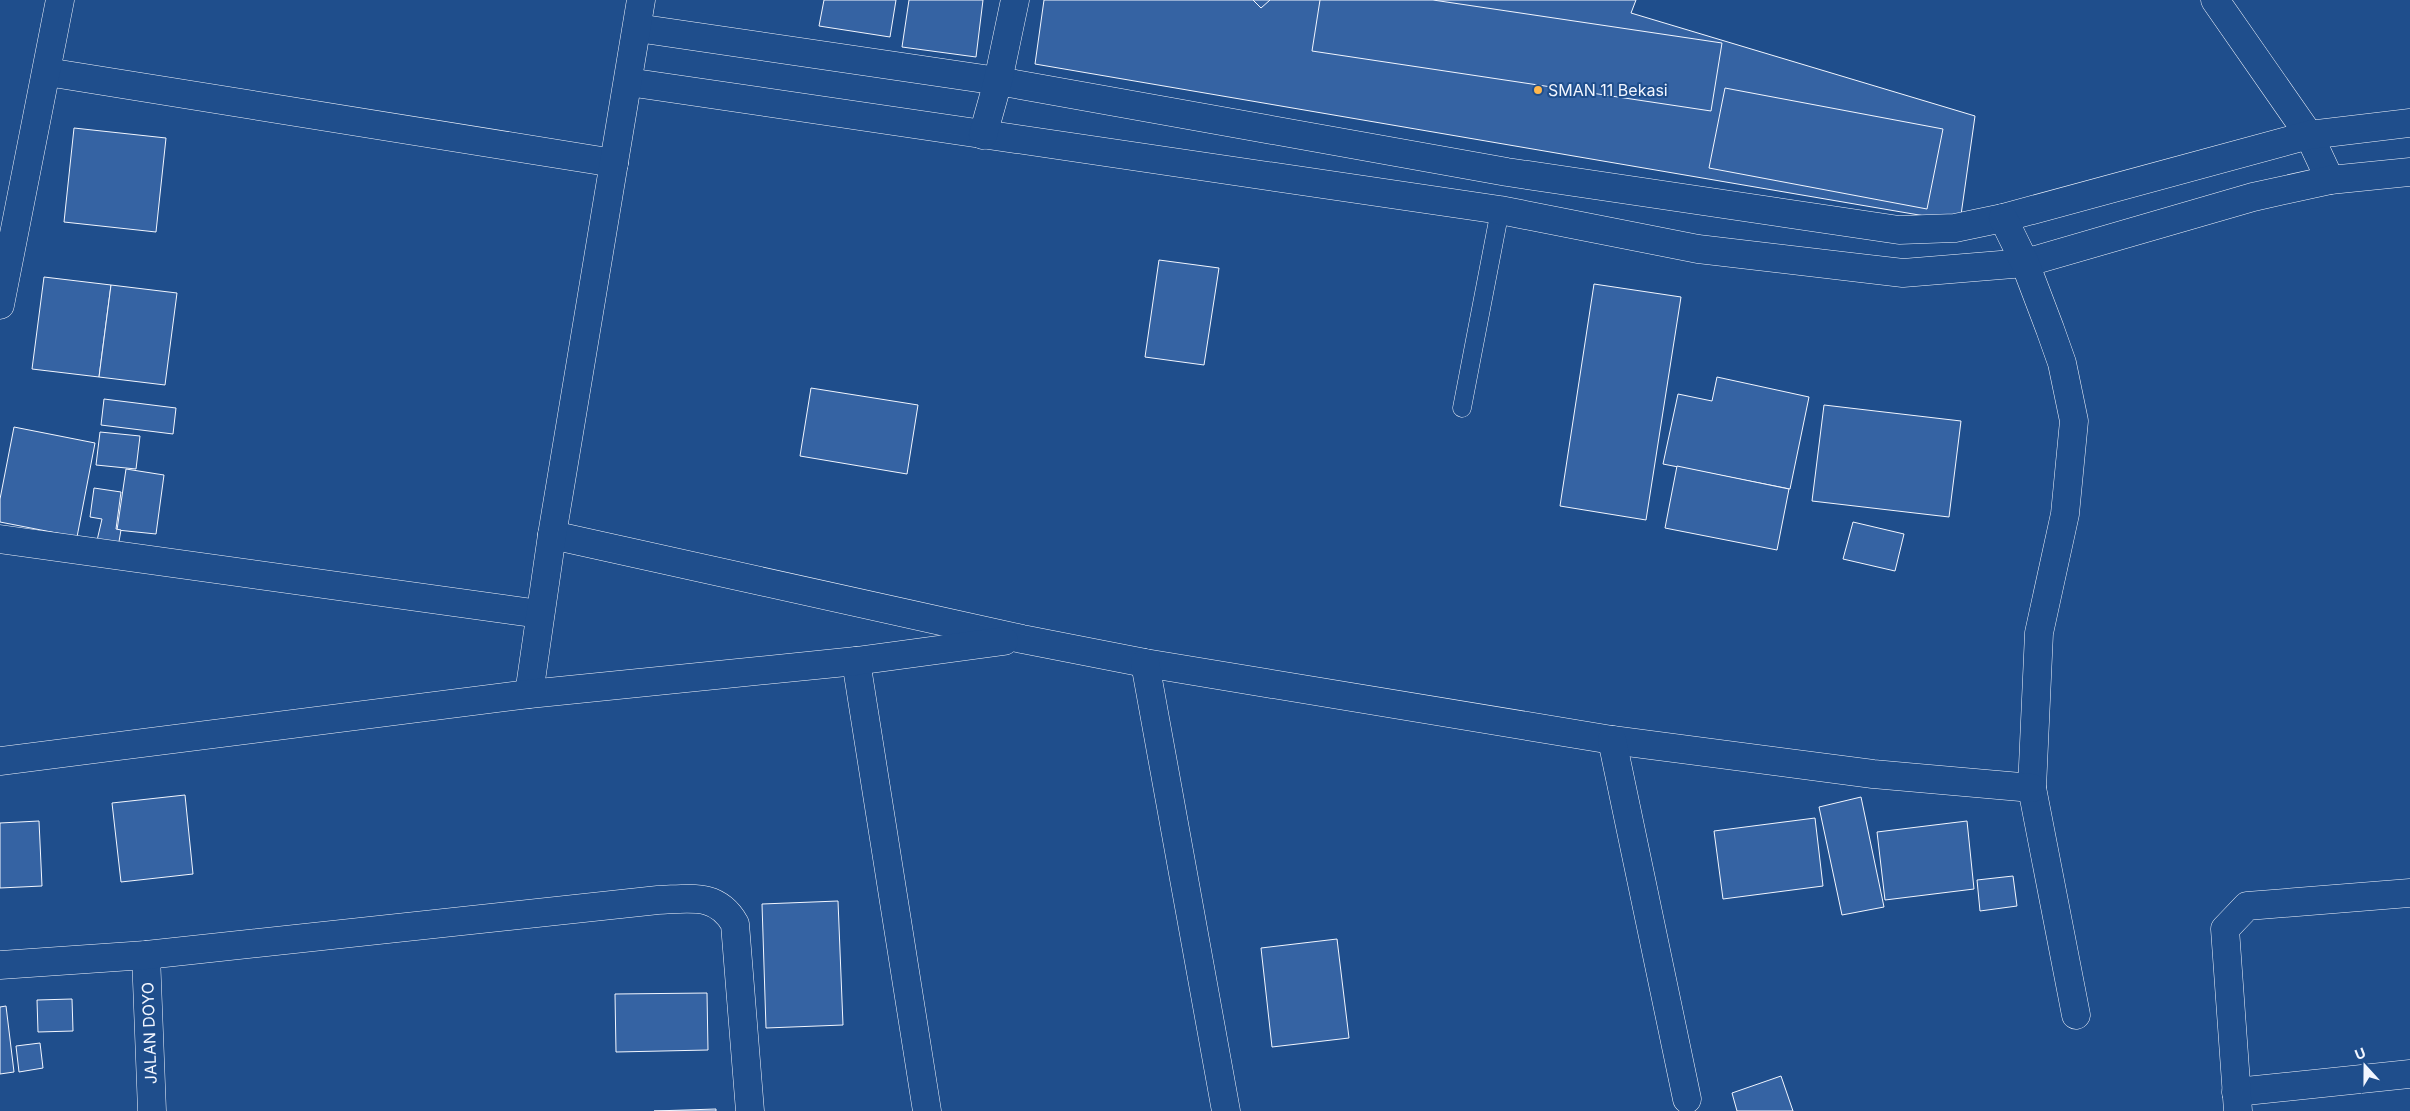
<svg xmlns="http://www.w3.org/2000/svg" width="2410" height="1111" font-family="Inter,sans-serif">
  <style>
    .building { fill: #3563a3; stroke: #f2f6ff }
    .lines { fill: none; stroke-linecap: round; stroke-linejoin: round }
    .lane-casing { stroke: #f2f6ff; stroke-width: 19 }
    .street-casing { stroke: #f2f6ff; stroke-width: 29 }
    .lane { stroke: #1f4e8c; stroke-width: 18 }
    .street { stroke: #1f4e8c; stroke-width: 28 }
    .poi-dot { fill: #ffb74d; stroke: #1f4e8c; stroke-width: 2 }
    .labels { text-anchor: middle; stroke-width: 4; stroke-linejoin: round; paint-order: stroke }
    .poi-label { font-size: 16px; fill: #f2f6ff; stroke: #1f4e8c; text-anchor: start }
    .street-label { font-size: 16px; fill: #f2f6ff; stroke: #1f4e8c }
  </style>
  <rect width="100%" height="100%" fill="#1f4e8c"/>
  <g class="building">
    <polygon points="824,0 896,0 890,37 819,26"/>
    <polygon points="909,0 983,0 976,57 902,47"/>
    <polygon points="1044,0 1636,0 1631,13 1975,116 1960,222 1035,64"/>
    <polygon points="1253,0 1270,0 1261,8"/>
    <polygon points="1320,0 1433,0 1722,43 1711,111 1312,51"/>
    <polygon points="1725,88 1943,129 1927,209 1709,168"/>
    <polygon points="74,128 166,138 156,232 64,222"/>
    <polygon points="1159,260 1219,268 1204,365 1145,357"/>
    <polygon points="44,277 111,285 99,377 32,369"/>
    <polygon points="1594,284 1681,297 1646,520 1560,506"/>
    <polygon points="111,285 177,293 165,385 99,377"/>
    <polygon points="1717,377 1809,397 1790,489 1663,464 1678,394 1712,401"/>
    <polygon points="811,388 918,405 907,474 800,456"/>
    <polygon points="104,399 176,408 173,434 101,425"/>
    <polygon points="1824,405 1961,421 1949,517 1812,501"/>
    <polygon points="14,427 95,443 77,537 0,522 0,499"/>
    <polygon points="100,432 140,436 136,469 96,465"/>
    <polygon points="1677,466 1789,489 1777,550 1665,528"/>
    <polygon points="126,469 164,475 156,534 117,530"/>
    <polygon points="94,488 121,492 116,529 121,530 117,553 95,549 102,519 90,517"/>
    <polygon points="1853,522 1904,534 1895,571 1843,559"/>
    <polygon points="185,795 193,874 121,882 112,803"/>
    <polygon points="1861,797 1884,907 1842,915 1819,807"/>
    <polygon points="1815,818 1823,886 1723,899 1714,831"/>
    <polygon points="39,821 42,886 0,888 0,823"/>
    <polygon points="1967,821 1974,889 1885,900 1877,832"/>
    <polygon points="2013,876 2017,906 1980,911 1977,880"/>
    <polygon points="838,901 843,1025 766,1028 762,904"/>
    <polygon points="1337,939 1349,1038 1272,1047 1261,948"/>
    <polygon points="707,993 708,1050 616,1052 615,994"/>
    <polygon points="72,999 73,1031 38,1032 37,1000"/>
    <polygon points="6,1006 14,1072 0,1074 0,1007"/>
    <polygon points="40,1043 43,1068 19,1072 16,1046"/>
    <polygon points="1781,1076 1793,1111 1737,1111 1732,1093"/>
    <polygon points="716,1109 716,1111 654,1111"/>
  </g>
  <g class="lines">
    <g class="lane-casing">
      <polyline id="lane" points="1462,408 1500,210"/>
    </g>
    <g class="street-casing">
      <g id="street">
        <polyline points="2215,0 2309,135 2330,180"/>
        <polyline points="637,28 998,81 1507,172 1899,230 1955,228 2003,218 2309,135 2410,123"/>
        <polyline points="47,72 614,163"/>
        <polyline points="628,82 1500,210 1698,249 1903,273 2025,263 2253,197 2330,180 2410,172"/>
        <polyline points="983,135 998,81 1015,0"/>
        <polyline points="2003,218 2025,263 2050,329 2062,363 2074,421 2065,514 2039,633 2032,788 2076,1015"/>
        <polyline points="0,305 60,0"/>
        <polyline points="552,535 1022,639 1145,663 1612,740 1873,774 2032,788"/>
        <polyline points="0,539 540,614"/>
        <polyline points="856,661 927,1111"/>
        <polyline points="1145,663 1226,1111"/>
        <polyline points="529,694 552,535 641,0"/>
        <polyline points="1612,740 1687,1099"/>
        <polyline points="0,761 529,694 856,661 1004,641"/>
        <polyline points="146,955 152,1111"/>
        <path d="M0,965l146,-10 512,-55c32,-1 59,-8 77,24l15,187"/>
        <polyline points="2236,1092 2410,1074"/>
        <polyline points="2238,1111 2225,929 2247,906 2410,893"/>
      </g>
    </g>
    <use href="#lane" class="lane"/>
    <use href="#street" class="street"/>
  </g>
  <circle class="poi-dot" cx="1538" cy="90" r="5"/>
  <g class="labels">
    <g class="poi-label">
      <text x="1548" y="96">SMAN 11 Bekasi</text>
    </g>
    <g class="street-label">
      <text transform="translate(149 1033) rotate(-92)" y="6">JALAN DOYO</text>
    </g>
  </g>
  <g transform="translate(2365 1066) rotate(339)" stroke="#1f4e8c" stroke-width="4" paint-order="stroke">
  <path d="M0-4L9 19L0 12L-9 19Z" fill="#f2f6ff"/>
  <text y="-8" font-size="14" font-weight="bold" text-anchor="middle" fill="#f2f6ff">U</text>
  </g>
</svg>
